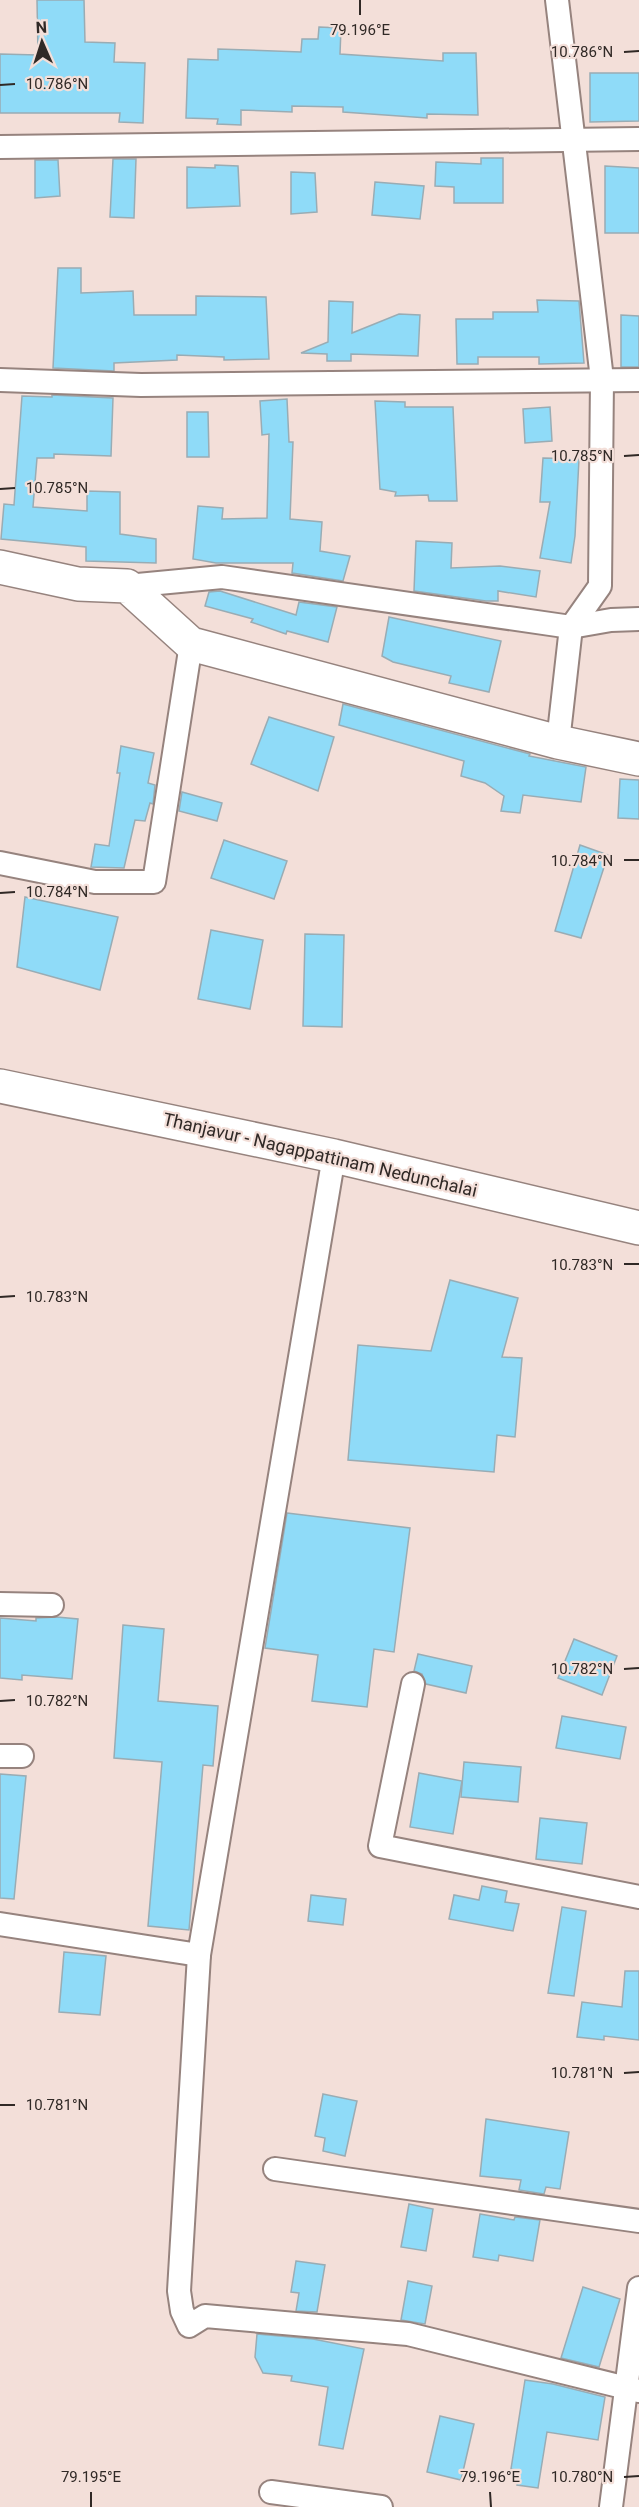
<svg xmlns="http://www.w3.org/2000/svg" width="639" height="2507" font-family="Roboto,sans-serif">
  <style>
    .building { fill: #8fdbf8; stroke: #99acb4; stroke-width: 1.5 }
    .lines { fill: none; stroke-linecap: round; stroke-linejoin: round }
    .minor-casing { stroke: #96837e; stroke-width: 26 }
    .primary-casing { stroke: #96837e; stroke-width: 36 }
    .trunk-casing { stroke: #96837e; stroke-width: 36 }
    .minor { stroke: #fff; stroke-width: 22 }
    .primary { stroke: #fff; stroke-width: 33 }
    .trunk { stroke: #fff; stroke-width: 33 }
    .ticks { fill: none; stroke: #302926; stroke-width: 2 }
    .labels { text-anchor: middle; stroke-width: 4.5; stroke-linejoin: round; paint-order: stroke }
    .street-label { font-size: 18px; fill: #302926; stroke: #f3dfd9 }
    .ticks-label { font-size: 15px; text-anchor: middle; fill: #302926; stroke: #f3dfd9; stroke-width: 4.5; stroke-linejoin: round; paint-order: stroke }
  </style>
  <rect width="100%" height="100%" fill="#f3dfd9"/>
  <g class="building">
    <polygon points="37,0 84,0 85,42 115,43 114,62 145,63 143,123 119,122 120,113 0,113 0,54 38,55"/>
    <polygon points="319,27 341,28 340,54 443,61 443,53 476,53 478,115 427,114 427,118 343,112 343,107 292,106 292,112 241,110 241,125 217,124 218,119 186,118 188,59 218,60 218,49 301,52 302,39 318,39"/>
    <polygon points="590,73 639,73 639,121 590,122"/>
    <polygon points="481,158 503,158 503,203 454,203 454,187 435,186 436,162 481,164"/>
    <polygon points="113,159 136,159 134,218 110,217"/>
    <polygon points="35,160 58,160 60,196 35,198"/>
    <polygon points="215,165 238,166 240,206 187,208 187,167 215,168"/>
    <polygon points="605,166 639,168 639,233 605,233"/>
    <polygon points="291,172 315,173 317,212 291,214"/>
    <polygon points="375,182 424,186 420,219 372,215"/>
    <polygon points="58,268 81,268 81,293 133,291 134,315 196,315 196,296 266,297 269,359 224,360 224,357 177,355 177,360 114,363 114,371 53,368"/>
    <polygon points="537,300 579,301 584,363 539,364 539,357 478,357 478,364 457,364 456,319 493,319 493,312 538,312"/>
    <polygon points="329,301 353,302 352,333 399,314 420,315 418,356 351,354 351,361 327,361 327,354 301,353 328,342"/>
    <polygon points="621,315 639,316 639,367 621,367"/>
    <polygon points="52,395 113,398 111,456 54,454 54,458 37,458 33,507 87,511 87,491 120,492 120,534 156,539 156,563 86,561 86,547 1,539 4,504 14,505 22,396 52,397"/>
    <polygon points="287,399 289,442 293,442 290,519 322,522 320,551 350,556 343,581 292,573 293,563 216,563 193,559 198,506 223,508 222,519 267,518 269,434 262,435 260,401"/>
    <polygon points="375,401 405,402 405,407 453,407 457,501 429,501 428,495 395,496 396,492 380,489"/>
    <polygon points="550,407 552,441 525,443 523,409"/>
    <polygon points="187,412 208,412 209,457 187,457"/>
    <polygon points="543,458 579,459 575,536 571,563 540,558 550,502 540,502"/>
    <polygon points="416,541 452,543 451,568 500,566 540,571 536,597 498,591 498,601 486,601 414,591"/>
    <polygon points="220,591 296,615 299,602 337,607 328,642 287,631 286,634 251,622 253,619 205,606 209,592"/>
    <polygon points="389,617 501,641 489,692 449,683 451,676 393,662 382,656"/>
    <polygon points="343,704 530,754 529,756 586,767 581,802 523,795 520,813 501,811 504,796 485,783 461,776 464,761 339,725"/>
    <polygon points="269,717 334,737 318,791 251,764"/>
    <polygon points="121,746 154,753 148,783 155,785 153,804 150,803 145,821 135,820 124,868 91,867 95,844 109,846 120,773 117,773"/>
    <polygon points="620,779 639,780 639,819 618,818"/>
    <polygon points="182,792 222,803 217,821 179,811"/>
    <polygon points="224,840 287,861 274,899 211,878"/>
    <polygon points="580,845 608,855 581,938 555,931"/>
    <polygon points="25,897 118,917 100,990 17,967"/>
    <polygon points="211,930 263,940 250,1009 198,999"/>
    <polygon points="305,934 344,935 342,1027 303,1026"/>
    <polygon points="450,1280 518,1298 502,1357 522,1358 515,1437 497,1435 494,1472 348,1460 358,1345 431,1351"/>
    <polygon points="287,1513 410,1528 394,1652 374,1649 367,1707 312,1701 318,1655 265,1648"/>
    <polygon points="57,1617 78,1619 72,1679 22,1675 22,1680 0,1678 0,1618 36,1621 36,1618"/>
    <polygon points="123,1625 164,1629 158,1701 218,1706 213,1766 203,1765 189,1930 148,1926 162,1762 114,1758"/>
    <polygon points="574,1639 617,1656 602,1695 558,1678"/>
    <polygon points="418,1654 472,1666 466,1693 426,1684 422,1674 414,1671"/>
    <polygon points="562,1716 626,1727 620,1759 556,1748"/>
    <polygon points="464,1762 521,1767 518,1802 461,1797"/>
    <polygon points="419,1773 462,1781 453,1834 410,1827"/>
    <polygon points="0,1774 26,1776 14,1899 0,1898"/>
    <polygon points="540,1818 587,1823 582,1864 536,1859"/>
    <polygon points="482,1886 507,1891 505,1902 519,1904 513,1931 449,1919 454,1895 479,1900"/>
    <polygon points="311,1895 346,1899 343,1925 308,1921"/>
    <polygon points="562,1907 586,1911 574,1996 548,1993"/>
    <polygon points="64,1952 106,1956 100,2015 59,2012"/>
    <polygon points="625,1971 639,1971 639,2040 604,2036 604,2040 577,2037 582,2002 622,2007"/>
    <polygon points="323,2094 357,2101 345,2156 323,2151 325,2138 315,2136"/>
    <polygon points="486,2119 569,2132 560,2189 546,2187 544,2194 519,2190 521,2180 480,2176"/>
    <polygon points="409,2204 433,2209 426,2251 401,2247"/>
    <polygon points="480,2214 514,2220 515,2217 540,2220 533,2261 499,2255 498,2261 473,2257"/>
    <polygon points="296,2261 325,2265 317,2312 296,2311 299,2293 291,2292"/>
    <polygon points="408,2281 432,2286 425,2324 401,2320"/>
    <polygon points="583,2287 620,2299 599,2367 561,2358"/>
    <polygon points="257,2334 313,2339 364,2349 343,2449 319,2445 328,2387 291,2381 292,2376 263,2373 255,2357"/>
    <polygon points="525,2380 553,2384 605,2397 598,2440 547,2432 538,2488 517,2485 519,2471 511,2469"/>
    <polygon points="440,2416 474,2424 461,2480 427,2472"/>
  </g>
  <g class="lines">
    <g class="minor-casing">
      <g id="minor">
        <polyline points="557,0 602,379 600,586 571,627 558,742"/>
        <polyline points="0,147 639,139"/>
        <polyline points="0,380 141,385 639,380"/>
        <polyline points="127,586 222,577 571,627 611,620 639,619"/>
        <polyline points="0,863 95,882 154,882 191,644"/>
        <polyline points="0,1604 52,1605"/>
        <polyline points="413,1684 380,1846 639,1897"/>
        <polyline points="0,1756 22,1756"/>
        <polyline points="0,1924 199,1955 334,1156"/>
        <polyline points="199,1955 179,2291 182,2311 189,2326 205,2316 408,2334 639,2391"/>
        <polyline points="275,2169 639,2221"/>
        <polyline points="271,2492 381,2507"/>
        <polyline points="611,2507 639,2288"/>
      </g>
    </g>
    <g class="primary-casing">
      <polyline id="primary" points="0,567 78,584 127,586 191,644 558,742 639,759"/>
    </g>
    <g class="trunk-casing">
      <polyline id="trunk" points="0,1086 334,1156 639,1228"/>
    </g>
    <use href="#minor" class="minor"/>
    <use href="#primary" class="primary"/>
    <use href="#trunk" class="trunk"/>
  </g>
  <path class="ticks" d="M360,0v15M624,52l15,-1M0,85l15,-1M624,456l15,-1M0,489l15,-1M624,860h15M0,893l15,-1M624,1264h15M0,1297l15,-1M624,1669l15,-1M0,1701l15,-1M624,2073l15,-1M0,2105h15M624,2477l15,-1M91,2492v15M490,2492l1,15"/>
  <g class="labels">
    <g class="street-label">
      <text transform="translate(320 1155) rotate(13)" y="6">Thanjavur - Nagappattinam Nedunchalai</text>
    </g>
  </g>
  <g class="ticks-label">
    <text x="360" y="35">79.196°E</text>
    <text x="582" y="57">10.786°N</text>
    <text x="57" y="89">10.786°N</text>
    <text x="582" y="461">10.785°N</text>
    <text x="57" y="493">10.785°N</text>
    <text x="582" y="866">10.784°N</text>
    <text x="57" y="897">10.784°N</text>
    <text x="582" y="1270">10.783°N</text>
    <text x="57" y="1302">10.783°N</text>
    <text x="582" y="1674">10.782°N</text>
    <text x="57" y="1706">10.782°N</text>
    <text x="582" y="2078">10.781°N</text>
    <text x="57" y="2110">10.781°N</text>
    <text x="582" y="2482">10.780°N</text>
    <text x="91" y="2482">79.195°E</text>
    <text x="490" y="2482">79.196°E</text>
  </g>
  <g transform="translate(42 42) rotate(357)" stroke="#f3dfd9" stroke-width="4.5" paint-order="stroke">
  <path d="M0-4.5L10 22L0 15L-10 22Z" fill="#302926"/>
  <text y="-9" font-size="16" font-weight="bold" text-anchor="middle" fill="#302926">N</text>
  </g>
</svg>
